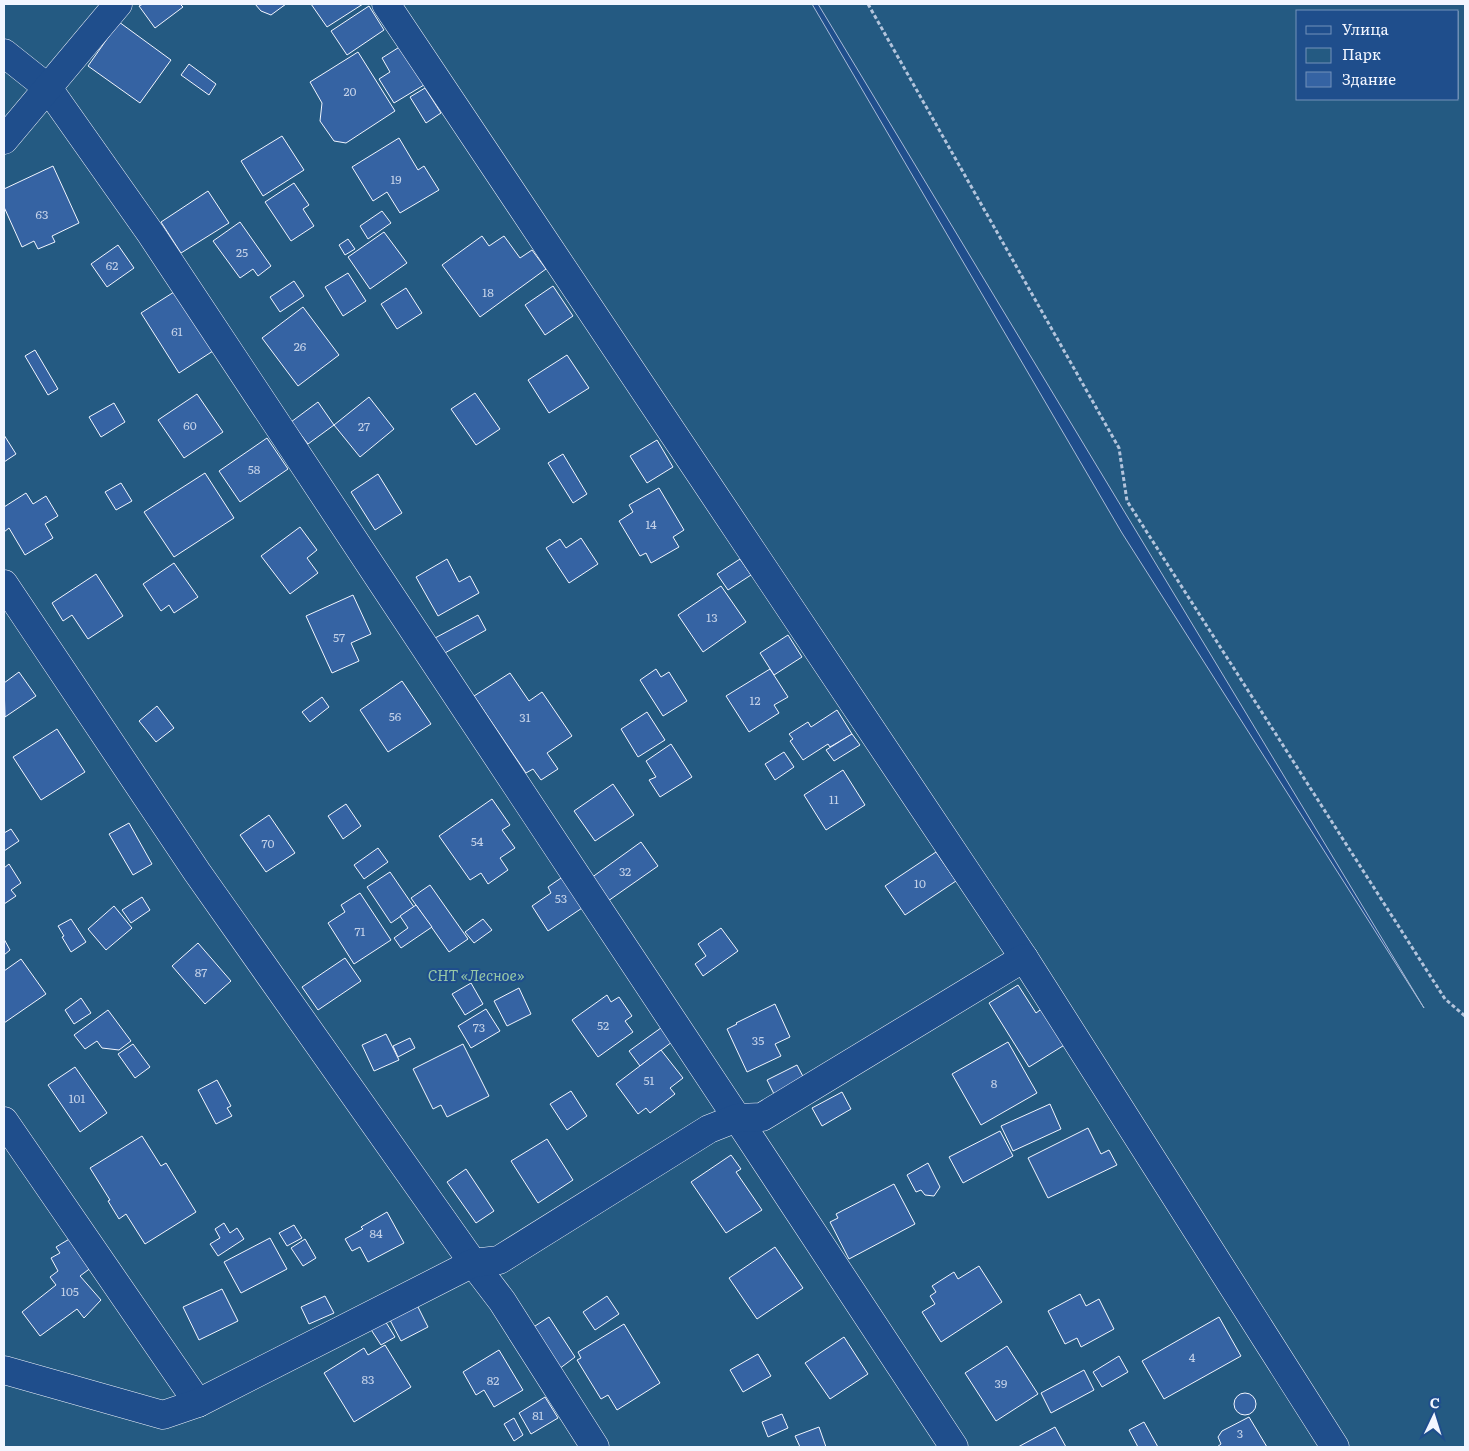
<svg xmlns="http://www.w3.org/2000/svg" width="1469" height="1451" font-family="Literata,serif">
  <style>
    .green { fill: #245a82; stroke: #a8bbd7; fill-rule: evenodd }
    .building { fill: #3563a3; stroke: #f2f6ff }
    .lines { fill: none; stroke-linecap: round; stroke-linejoin: round }
    .street-casing { stroke: #f2f6ff; stroke-width: 29 }
    .path { stroke: #b3c4dc; stroke-width: 3; stroke-dasharray: 4 2.5; stroke-linecap: butt }
    .street { stroke: #1f4e8c; stroke-width: 28 }
    .labels { text-anchor: middle; stroke-width: 4; stroke-linejoin: round; paint-order: stroke }
    .number-label { font-size: 12px; fill: #c3d1e8 }
    .park-label { font-size: 15px; font-style: italic; fill: #97c8a6; stroke: #1f4e8c }
  </style>
  <rect width="100%" height="100%" fill="#1f4e8c"/>
  <path class="green" d="M4,4h808l310,529 302,475 -606,-1004h647v1443h-1461zM1298,11h160v88h-160z"/>
  <g class="building">
    <polygon points="143,4 180,4 183,7 155,28 139,6"/>
    <polygon points="255,4 286,4 271,15 261,11"/>
    <polygon points="311,4 363,4 327,27"/>
    <polygon points="369,6 384,30 347,55 331,31"/>
    <polygon points="119,22 171,60 140,103 88,66"/>
    <polygon points="401,46 424,85 394,103 379,79 390,72 382,58"/>
    <polygon points="358,52 395,111 346,143 334,141 320,121 322,103 310,82"/>
    <polygon points="189,64 216,84 209,95 181,75"/>
    <polygon points="425,88 441,113 426,123 410,97"/>
    <polygon points="282,136 304,170 263,196 241,161"/>
    <polygon points="399,138 418,170 424,166 439,190 400,213 387,192 373,201 352,167"/>
    <polygon points="53,166 79,223 52,236 55,242 38,249 34,241 22,247 4,207 4,189"/>
    <polygon points="294,183 309,205 303,209 314,226 291,241 265,202"/>
    <polygon points="208,191 229,223 181,253 161,222"/>
    <polygon points="382,211 391,223 368,239 360,226"/>
    <polygon points="240,222 271,266 258,276 253,269 240,278 213,241"/>
    <polygon points="384,232 407,263 370,289 348,257"/>
    <polygon points="482,236 489,246 504,236 520,258 532,250 546,269 480,317 442,265"/>
    <polygon points="348,239 355,249 345,255 339,245"/>
    <polygon points="118,245 134,268 107,287 91,264"/>
    <polygon points="348,273 366,301 343,316 325,287"/>
    <polygon points="294,281 304,296 280,312 270,297"/>
    <polygon points="553,286 573,316 545,335 525,305"/>
    <polygon points="406,288 422,313 397,329 381,304"/>
    <polygon points="174,292 213,351 179,373 141,313"/>
    <polygon points="303,307 339,355 298,386 262,338"/>
    <polygon points="35,350 58,389 48,395 25,356"/>
    <polygon points="567,355 589,388 549,413 528,380"/>
    <polygon points="475,393 500,429 476,445 451,409"/>
    <polygon points="197,394 223,432 184,458 158,420"/>
    <polygon points="369,397 394,429 360,457 334,425"/>
    <polygon points="318,402 334,425 308,444 291,422"/>
    <polygon points="114,403 125,422 101,437 89,417"/>
    <polygon points="4,435 16,454 4,462"/>
    <polygon points="267,438 288,469 240,502 219,471"/>
    <polygon points="657,440 673,467 647,483 630,456"/>
    <polygon points="563,454 587,494 573,503 548,463"/>
    <polygon points="205,473 234,518 174,557 144,512"/>
    <polygon points="378,474 402,513 375,530 351,492"/>
    <polygon points="121,483 132,501 116,510 105,492"/>
    <polygon points="659,488 684,530 673,537 679,547 651,563 646,553 640,556 619,521 633,512 629,505"/>
    <polygon points="26,493 33,504 46,496 58,516 45,524 53,538 25,555 9,528 4,532 4,507"/>
    <polygon points="300,527 317,550 307,558 318,573 290,594 261,556"/>
    <polygon points="581,538 598,564 569,583 546,548 560,539 566,548"/>
    <polygon points="447,559 459,582 470,576 479,593 438,616 416,577"/>
    <polygon points="740,559 751,575 728,590 717,574"/>
    <polygon points="174,563 198,597 174,613 169,605 161,611 143,584"/>
    <polygon points="96,574 123,616 88,639 72,615 63,621 52,603"/>
    <polygon points="721,586 746,622 703,652 678,615"/>
    <polygon points="353,595 371,634 351,643 359,661 332,673 306,616"/>
    <polygon points="478,615 486,630 443,654 435,638"/>
    <polygon points="788,635 802,657 774,675 760,653"/>
    <polygon points="656,669 661,677 669,672 687,701 663,716 640,680"/>
    <polygon points="770,669 788,697 774,705 779,713 749,732 726,696"/>
    <polygon points="19,672 36,696 5,717 4,683"/>
    <polygon points="510,673 529,701 542,692 572,736 547,753 558,769 541,780 533,769 526,773 474,696"/>
    <polygon points="402,681 431,724 388,752 360,710"/>
    <polygon points="322,697 329,707 310,722 302,712"/>
    <polygon points="157,706 174,728 156,742 139,721"/>
    <polygon points="837,710 852,734 830,747 828,744 803,760 790,741 793,739 789,734 808,722 811,727"/>
    <polygon points="647,712 665,740 638,757 621,729"/>
    <polygon points="57,729 85,772 41,800 13,757"/>
    <polygon points="852,734 860,745 834,761 826,750"/>
    <polygon points="671,744 692,777 660,797 649,780 656,777 646,761"/>
    <polygon points="784,752 794,767 775,780 765,764"/>
    <polygon points="843,770 865,805 826,830 804,795"/>
    <polygon points="613,784 634,815 595,841 574,811"/>
    <polygon points="492,799 510,825 502,830 515,848 500,858 508,870 488,884 481,873 470,880 439,836"/>
    <polygon points="346,804 361,826 343,839 328,816"/>
    <polygon points="269,815 295,853 266,872 240,835"/>
    <polygon points="129,823 152,864 133,875 109,834"/>
    <polygon points="11,829 19,841 4,851 4,833"/>
    <polygon points="641,842 658,866 608,901 591,878"/>
    <polygon points="378,848 388,862 364,879 354,865"/>
    <polygon points="936,852 956,881 905,915 885,886"/>
    <polygon points="9,864 21,883 11,890 16,896 4,904 4,868"/>
    <polygon points="390,872 414,907 391,923 367,887"/>
    <polygon points="561,878 570,883 585,906 548,931 532,906 551,893 548,887"/>
    <polygon points="430,885 468,939 449,952 411,898"/>
    <polygon points="360,893 391,940 354,964 328,923 345,912 341,905"/>
    <polygon points="142,897 150,910 131,923 122,910"/>
    <polygon points="416,905 432,927 401,948 394,938 408,928 400,916"/>
    <polygon points="114,906 132,928 106,950 88,929"/>
    <polygon points="71,919 86,942 71,952 62,937 64,936 58,926"/>
    <polygon points="483,919 492,930 474,943 465,932"/>
    <polygon points="721,928 738,951 703,976 695,964 706,956 698,944"/>
    <polygon points="4,939 10,950 4,955"/>
    <polygon points="198,943 231,981 205,1004 172,966"/>
    <polygon points="345,958 361,981 318,1010 302,987"/>
    <polygon points="21,959 46,994 4,1023 4,971"/>
    <polygon points="471,983 483,1004 465,1015 452,994"/>
    <polygon points="1018,985 1036,1013 1043,1008 1066,1044 1029,1067 989,1003"/>
    <polygon points="519,988 531,1014 507,1026 494,1001"/>
    <polygon points="607,995 611,1002 619,997 632,1016 625,1021 633,1032 598,1057 572,1020"/>
    <polygon points="81,998 91,1013 74,1024 65,1010"/>
    <polygon points="775,1004 790,1037 775,1044 781,1056 747,1072 727,1029 737,1024 736,1023"/>
    <polygon points="486,1009 500,1031 471,1048 458,1026"/>
    <polygon points="108,1010 131,1041 119,1050 102,1048 97,1041 85,1049 74,1035"/>
    <polygon points="665,1025 676,1039 640,1066 629,1051"/>
    <polygon points="386,1034 399,1060 374,1071 362,1045"/>
    <polygon points="410,1038 415,1048 398,1057 393,1046"/>
    <polygon points="1008,1042 1037,1093 981,1125 952,1074"/>
    <polygon points="133,1044 150,1067 135,1078 118,1054"/>
    <polygon points="463,1044 489,1096 447,1117 441,1105 433,1109 413,1069"/>
    <polygon points="661,1050 683,1078 670,1088 675,1094 650,1113 646,1108 638,1114 616,1084"/>
    <polygon points="797,1065 808,1086 778,1102 767,1080"/>
    <polygon points="75,1067 107,1113 80,1132 48,1085"/>
    <polygon points="217,1080 231,1106 227,1108 232,1116 216,1124 198,1090"/>
    <polygon points="571,1091 587,1116 567,1130 550,1104"/>
    <polygon points="842,1092 851,1109 822,1126 812,1108"/>
    <polygon points="1050,1104 1061,1129 1013,1151 1001,1126"/>
    <polygon points="1088,1128 1101,1154 1109,1150 1117,1165 1048,1198 1028,1158"/>
    <polygon points="1000,1131 1013,1156 963,1183 949,1157"/>
    <polygon points="142,1136 161,1166 166,1163 196,1212 145,1244 126,1214 119,1219 108,1201 110,1200 90,1168"/>
    <polygon points="547,1139 573,1180 538,1203 511,1161"/>
    <polygon points="731,1155 741,1169 736,1172 762,1210 726,1233 691,1182"/>
    <polygon points="928,1163 940,1187 934,1196 925,1195 921,1190 916,1192 907,1175"/>
    <polygon points="466,1169 494,1211 476,1223 447,1182"/>
    <polygon points="894,1184 915,1224 849,1259 830,1222 838,1218 836,1214"/>
    <polygon points="387,1212 404,1243 368,1262 360,1247 352,1251 345,1239 363,1229 361,1227"/>
    <polygon points="224,1223 230,1233 237,1228 244,1239 218,1256 210,1244 220,1238 215,1229"/>
    <polygon points="294,1225 302,1238 287,1246 279,1233"/>
    <polygon points="76,1235 96,1264 80,1276 101,1300 84,1318 77,1309 40,1336 22,1312 56,1285 50,1277 58,1271 51,1258 60,1253 56,1247"/>
    <polygon points="270,1238 287,1269 241,1293 224,1262"/>
    <polygon points="305,1239 316,1258 303,1266 291,1248"/>
    <polygon points="775,1247 803,1288 757,1319 729,1278"/>
    <polygon points="979,1266 1002,1302 941,1342 922,1312 935,1304 930,1296 936,1292 932,1286 954,1272 958,1279"/>
    <polygon points="222,1289 238,1321 199,1340 183,1307"/>
    <polygon points="1080,1294 1086,1306 1099,1299 1114,1329 1081,1347 1077,1338 1065,1344 1048,1311"/>
    <polygon points="325,1296 334,1313 309,1324 301,1307"/>
    <polygon points="607,1296 619,1314 595,1330 583,1312"/>
    <polygon points="417,1305 428,1327 401,1341 390,1320"/>
    <polygon points="382,1316 395,1337 381,1345 368,1325"/>
    <polygon points="549,1317 575,1357 559,1369 532,1328"/>
    <polygon points="1219,1317 1241,1356 1164,1399 1142,1361"/>
    <polygon points="624,1324 660,1383 617,1410 608,1395 601,1399 577,1360 581,1358 578,1352"/>
    <polygon points="844,1337 868,1374 830,1399 805,1363"/>
    <polygon points="385,1345 411,1387 354,1422 324,1373 364,1348 368,1355"/>
    <polygon points="1007,1346 1038,1394 996,1421 965,1373"/>
    <polygon points="499,1350 523,1390 494,1407 484,1390 476,1395 463,1372"/>
    <polygon points="758,1354 771,1376 743,1392 730,1370"/>
    <polygon points="1119,1356 1128,1372 1102,1387 1093,1372"/>
    <polygon points="1084,1370 1094,1390 1051,1413 1041,1393"/>
    <circle cx="1245" cy="1404" r="11"/>
    <polygon points="545,1397 558,1418 531,1434 519,1413"/>
    <polygon points="782,1414 788,1428 768,1437 762,1422"/>
    <polygon points="1249,1417 1267,1447 1217,1447 1221,1444 1218,1437 1222,1431"/>
    <polygon points="514,1418 523,1435 514,1441 504,1424"/>
    <polygon points="1144,1422 1158,1447 1138,1447 1129,1430"/>
    <polygon points="819,1427 826,1447 800,1447 795,1436"/>
    <polygon points="1055,1427 1066,1447 1018,1447"/>
  </g>
  <g class="lines">
    <g class="street-casing">
      <g id="street">
        <polyline points="386,4 1024,958"/>
        <polyline points="4,53 48,88 151,234 737,1118 954,1447"/>
        <polyline points="4,140 118,4"/>
        <polyline points="4,584 197,872 473,1263 502,1301 595,1447"/>
        <polyline points="4,1121 198,1403"/>
        <polyline points="4,1370 163,1415 198,1403 473,1263 499,1260 709,1129 737,1118 762,1117 1024,958 1335,1447"/>
      </g>
    </g>
    <polyline class="path" points="868,4 1119,448 1127,501 1445,999 1465,1016"/>
    <use href="#street" class="street"/>
  </g>
  <g class="labels">
    <g class="number-label">
      <text x="350" y="96">20</text>
      <text x="396" y="184">19</text>
      <text x="42" y="219">63</text>
      <text x="242" y="257">25</text>
      <text x="112" y="270">62</text>
      <text x="488" y="297">18</text>
      <text x="177" y="336">61</text>
      <text x="300" y="351">26</text>
      <text x="190" y="430">60</text>
      <text x="364" y="431">27</text>
      <text x="254" y="474">58</text>
      <text x="651" y="529">14</text>
      <text x="712" y="622">13</text>
      <text x="339" y="642">57</text>
      <text x="755" y="705">12</text>
      <text x="395" y="721">56</text>
      <text x="525" y="722">31</text>
      <text x="834" y="804">11</text>
      <text x="477" y="846">54</text>
      <text x="268" y="848">70</text>
      <text x="625" y="876">32</text>
      <text x="920" y="888">10</text>
      <text x="561" y="903">53</text>
      <text x="360" y="936">71</text>
      <text x="201" y="977">87</text>
      <text x="603" y="1030">52</text>
      <text x="479" y="1032">73</text>
      <text x="758" y="1045">35</text>
      <text x="649" y="1085">51</text>
      <text x="994" y="1088">8</text>
      <text x="77" y="1103">101</text>
      <text x="376" y="1238">84</text>
      <text x="70" y="1296">105</text>
      <text x="1192" y="1362">4</text>
      <text x="368" y="1384">83</text>
      <text x="493" y="1385">82</text>
      <text x="1001" y="1388">39</text>
      <text x="538" y="1420">81</text>
      <text x="1240" y="1438">3</text>
    </g>
    <g class="park-label">
      <text x="476" y="981">СНТ «Лесное»</text>
    </g>
  </g>
  <rect width="1469" height="1451" fill="none" stroke="#f2f6ff" stroke-width="10"/>
  <rect x="1296" y="10" width="162" height="90" fill="#1f4e8c" stroke="#7391ba"/>
  <rect x="1306" y="26" width="25" height="8" fill="#1f4e8c" stroke="#7391ba"/>
  <text x="1342" y="35" font-size="15" fill="#f2f6ff">Улица</text>
  <rect x="1306" y="48" width="25" height="15" fill="#245a82" stroke="#7391ba"/>
  <text x="1342" y="60" font-size="15" fill="#f2f6ff">Парк</text>
  <rect x="1306" y="72" width="25" height="15" fill="#3563a3" stroke="#7391ba"/>
  <text x="1342" y="85" font-size="15" fill="#f2f6ff">Здание</text>
  <g transform="translate(1434 1416) rotate(4)" stroke="#1f4e8c" stroke-width="4" paint-order="stroke">
  <path d="M0-4L9 19L0 12L-9 19Z" fill="#f2f6ff"/>
  <text y="-8" font-size="14" font-weight="bold" text-anchor="middle" fill="#f2f6ff">С</text>
  </g>
</svg>
